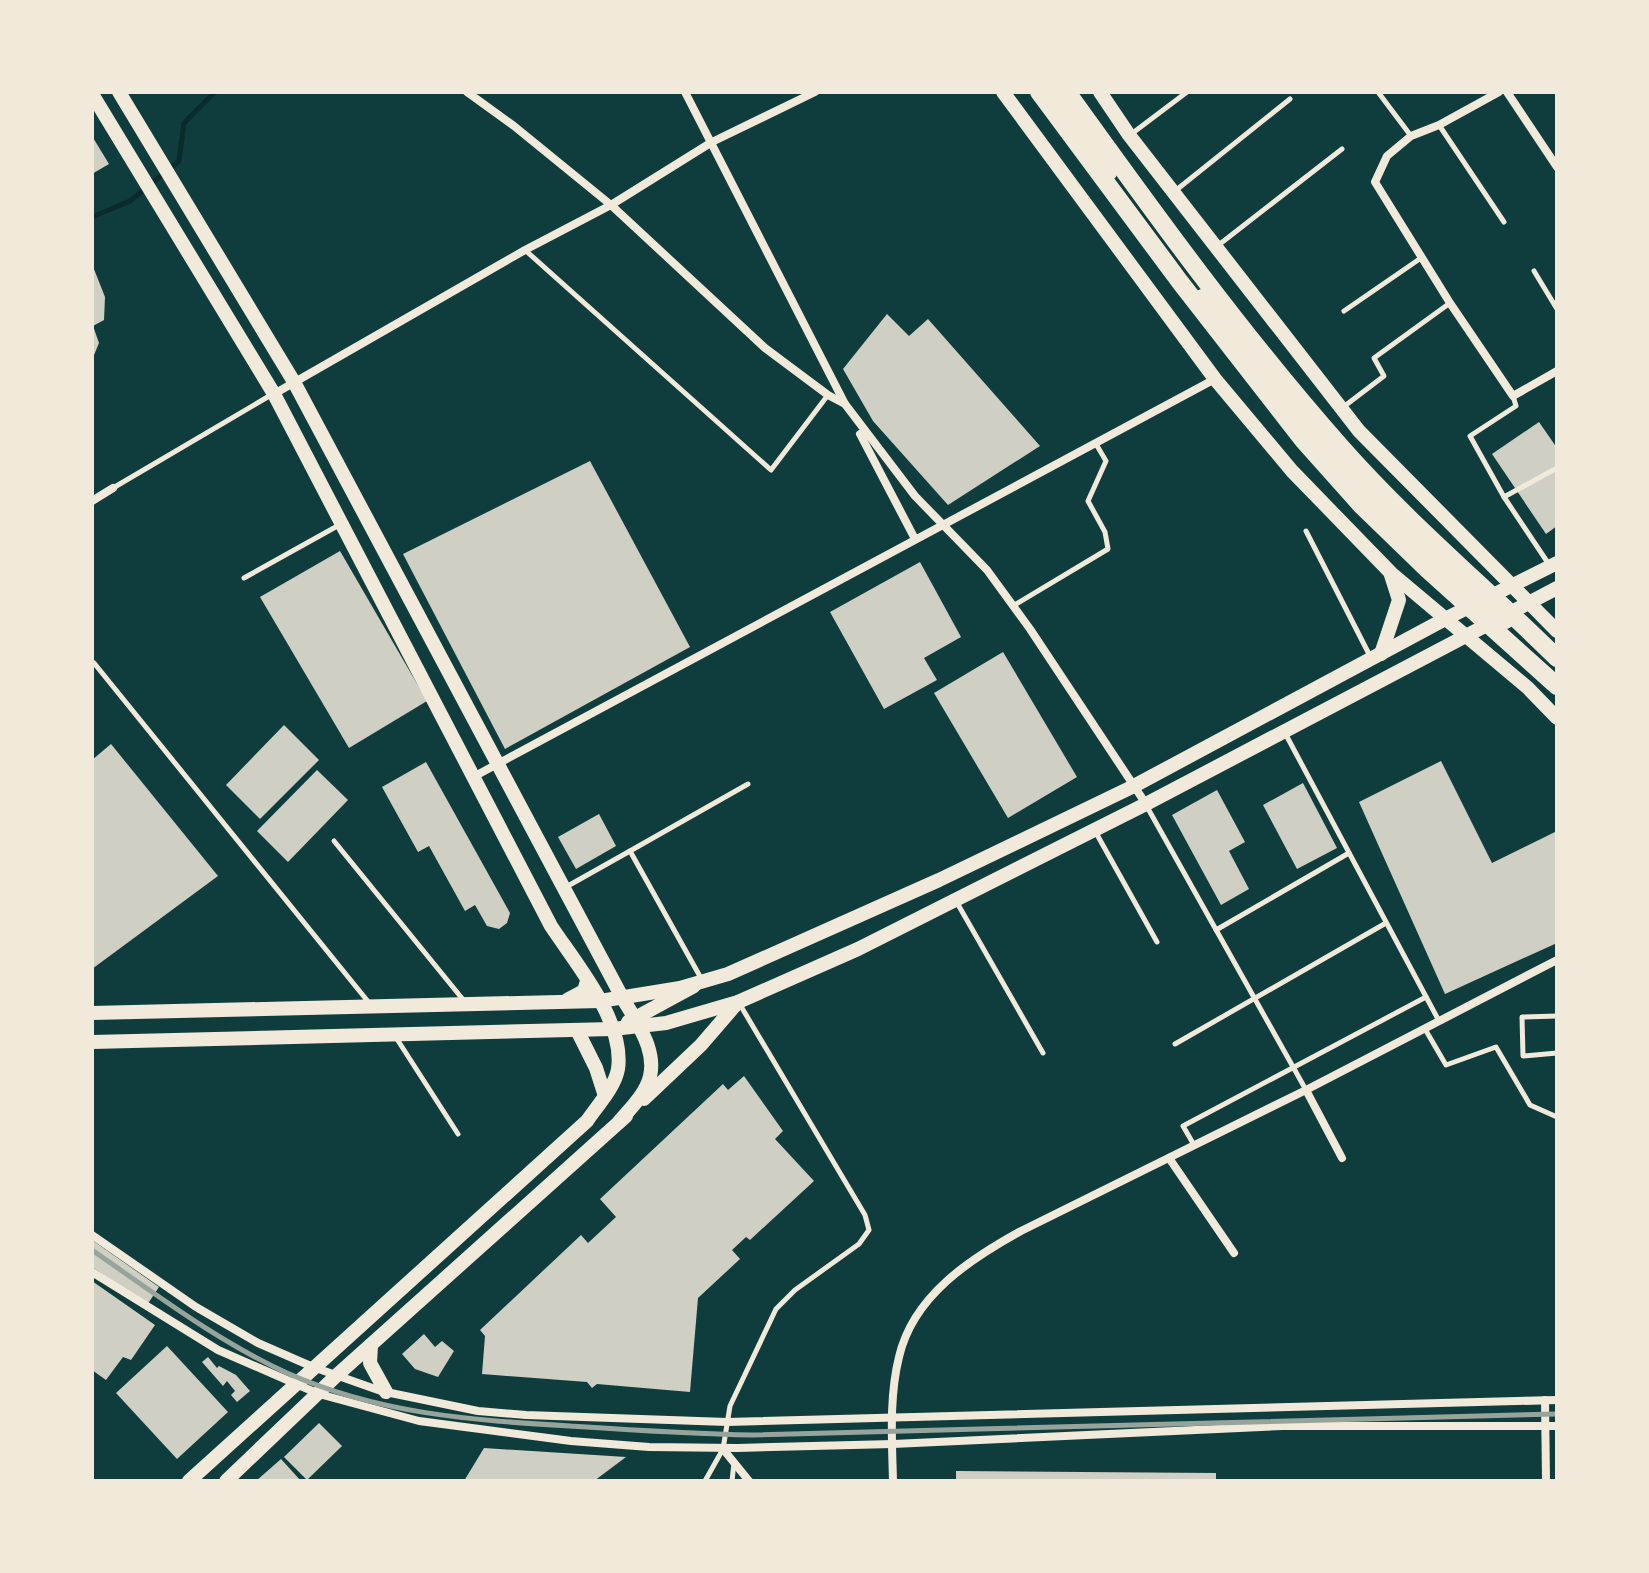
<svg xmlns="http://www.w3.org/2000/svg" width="1649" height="1573" font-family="Merriweather,serif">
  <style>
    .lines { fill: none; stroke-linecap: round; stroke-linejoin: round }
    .stream { stroke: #0a2a2b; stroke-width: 5 }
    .building { fill: #cfcfc3 }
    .service { stroke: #f1e9da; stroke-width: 5 }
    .minor { stroke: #f1e9da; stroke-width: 8 }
    .tertiary { stroke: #f1e9da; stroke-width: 14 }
    .secondary { stroke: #f1e9da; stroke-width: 14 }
    .trunk { stroke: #f1e9da; stroke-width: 18 }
    .rail { stroke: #97a49c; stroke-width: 5 }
  </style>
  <rect width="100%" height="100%" fill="#0f3d3e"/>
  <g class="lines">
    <polyline class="stream" points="92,217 130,201 179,161 184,123 215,92"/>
  </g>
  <g class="building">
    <polygon points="92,136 109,164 92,174"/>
    <polygon points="92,264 105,297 104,320 93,326 99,343 92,360"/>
    <polygon points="887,314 909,336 928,319 1040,446 948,505 873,421 843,369"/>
    <polygon points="1539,422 1557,448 1557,526 1546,534 1492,454"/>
    <polygon points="590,461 690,647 505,749 403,554"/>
    <polygon points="340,551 427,701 349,748 260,597"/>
    <polygon points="920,562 961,637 924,658 937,680 884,709 830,612"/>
    <polygon points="1003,652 1077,777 1008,818 934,693"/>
    <polygon points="284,725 319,760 260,819 226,785"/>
    <polygon points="111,744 218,876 92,969 92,760"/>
    <polygon points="1441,761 1492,863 1557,831 1557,943 1445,994 1359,802"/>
    <polygon points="426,762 510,913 507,923 499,929 487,926 475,905 465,911 429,846 418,852 382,787"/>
    <polygon points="317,770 348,800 288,862 257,831"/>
    <polygon points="1303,783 1337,848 1297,869 1263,805"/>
    <polygon points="1217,790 1245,842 1229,851 1249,889 1221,905 1172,815"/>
    <polygon points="599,814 616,846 576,869 558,837"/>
    <polygon points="744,1076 783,1131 775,1139 814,1181 750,1240 746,1237 732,1250 740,1259 698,1298 690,1392 597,1384 592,1388 587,1382 482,1374 485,1336 480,1330 581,1235 588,1243 616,1217 600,1199 723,1084 728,1090"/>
    <polygon points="92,1240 159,1287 147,1305 92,1267"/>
    <polygon points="92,1281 155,1325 131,1360 123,1357 106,1380 92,1370"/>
    <polygon points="424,1334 435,1347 442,1341 454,1351 438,1377 415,1369 402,1354"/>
    <polygon points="167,1346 228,1412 177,1459 116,1393"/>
    <polygon points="208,1357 217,1368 219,1366 236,1375 250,1391 237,1402 231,1395 235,1391 227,1381 223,1386 202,1362"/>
    <polygon points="319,1423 342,1446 307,1480 284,1457"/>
    <polygon points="484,1448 626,1457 594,1481 464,1481"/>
    <polygon points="281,1459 301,1481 256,1481"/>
    <polygon points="956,1471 1216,1473 1216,1481 956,1481"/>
  </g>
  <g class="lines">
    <g class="service">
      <polyline points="1378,92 1411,136"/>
      <polyline points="1439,125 1504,222"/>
      <polyline points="1130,135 1187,92"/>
      <polyline points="1175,191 1290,99"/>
      <polyline points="1216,247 1342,149"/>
      <polyline points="525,250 771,470 828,395"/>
      <polyline points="1534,271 1557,309"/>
      <polyline points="1344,311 1421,258"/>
      <polyline points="1513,396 1516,406 1470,436 1504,497 1548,563"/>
      <polyline points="1342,408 1384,376 1374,358 1450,303"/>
      <polyline points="113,488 271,395"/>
      <polyline points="1504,497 1557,468"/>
      <polyline points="1306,531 1371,658"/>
      <polyline points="244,578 341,524"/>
      <polyline points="1013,606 1108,549 1105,532 1088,501 1106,461 1096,444"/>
      <polyline points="94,663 370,1004"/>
      <polyline points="1285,733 1439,1021"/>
      <polyline points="1146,805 1306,1090"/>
      <polyline points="1095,831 1157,942"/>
      <polyline points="334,841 465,1002"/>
      <polyline points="630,851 748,784"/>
      <polyline points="566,887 630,851 702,980"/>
      <polyline points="956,901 1043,1053"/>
      <polyline points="1216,930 1349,853"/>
      <polyline points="1557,1016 1522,1017 1523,1056 1557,1053"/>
      <polyline points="1425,1029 1446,1065 1496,1047 1530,1105 1557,1117"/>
      <polyline points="395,1036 458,1134"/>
      <polyline points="1175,1044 1386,923"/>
      <polyline points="1194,1145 1183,1126 1426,997"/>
      <polyline points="705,1481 723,1449 730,1406 776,1309 795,1290 859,1244 869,1230 865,1215 739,1003"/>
      <polyline points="732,1481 734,1463"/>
    </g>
    <g class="minor">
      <polyline points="467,92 514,126 611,205 765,348 828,395 845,404 915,496 987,570 1030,629 1146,804"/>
      <polyline points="685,92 845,404"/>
      <polyline points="1499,92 1439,125 1411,136 1387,156 1375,182 1450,303 1513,396 1557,371"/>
      <polyline points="1507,92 1557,167"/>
      <polyline points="274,394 525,250 611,205 712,142 815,92"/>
      <polyline points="860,434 915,539"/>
      <polyline points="92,501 113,488"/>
      <polyline points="475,776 1215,379"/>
      <polyline points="1306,1090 1342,1158"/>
      <polyline points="1169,1158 1234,1253"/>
      <polyline points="92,1235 196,1307 258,1343 313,1367 381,1391 478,1411 526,1415 727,1422 1557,1400"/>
      <polyline points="92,1272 218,1350 319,1394 419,1421 571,1441 649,1447 737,1448 893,1444 1282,1426 1557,1426"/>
      <polyline points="1545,1400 1546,1481"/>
      <polyline points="723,1449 749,1481"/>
      <path d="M893,1481c-1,-41 -4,-84 6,-124 14,-61 71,-98 122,-126l285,-141 251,-130"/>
    </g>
    <g class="tertiary">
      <path d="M119,92l175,290 329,617c15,25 39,58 23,88 -6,13 -18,24 -27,35"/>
      <path d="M92,94l182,300 277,532c25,38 74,95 67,143 -3,18 -21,37 -31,52l-398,360"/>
      <polyline points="628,1022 694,986"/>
      <polyline points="577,1030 596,1068 605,1096"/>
      <polyline points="644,1099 701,1045 738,1002"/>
      <polyline points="371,1345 370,1363 386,1392"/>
      <polyline points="226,1481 336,1376 626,1116"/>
    </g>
    <g class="secondary">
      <polyline points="1003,92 1215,379 1292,471 1391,573 1528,688 1557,718"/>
      <polyline points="1053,92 1110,173"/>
      <polyline points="1100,92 1129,135 1359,431 1557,631"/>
      <polyline points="1202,296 1330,452 1391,518 1498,619 1506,622"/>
      <polyline points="1381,654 1399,600 1391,575"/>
      <polyline points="567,1000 584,991 587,981"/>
      <polyline points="92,1013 600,1001 680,988 728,974 939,880 1132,787 1447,618 1557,563"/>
      <polyline points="92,1042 613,1029 666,1023 738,1002 858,949 1146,804 1557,588"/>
    </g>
    <g class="trunk">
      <polyline points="1039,92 1180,282 1303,440 1361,505 1427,569 1557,686"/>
      <path d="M1067,92c87,121 175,243 274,355 66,75 144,140 216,211"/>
    </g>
    <path class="rail" d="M92,1250c62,43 125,91 195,123 92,41 183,47 283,53 61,4 121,8 182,9l805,-21"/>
  </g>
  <rect width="1649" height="1573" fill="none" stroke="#f1e9da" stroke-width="188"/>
</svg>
